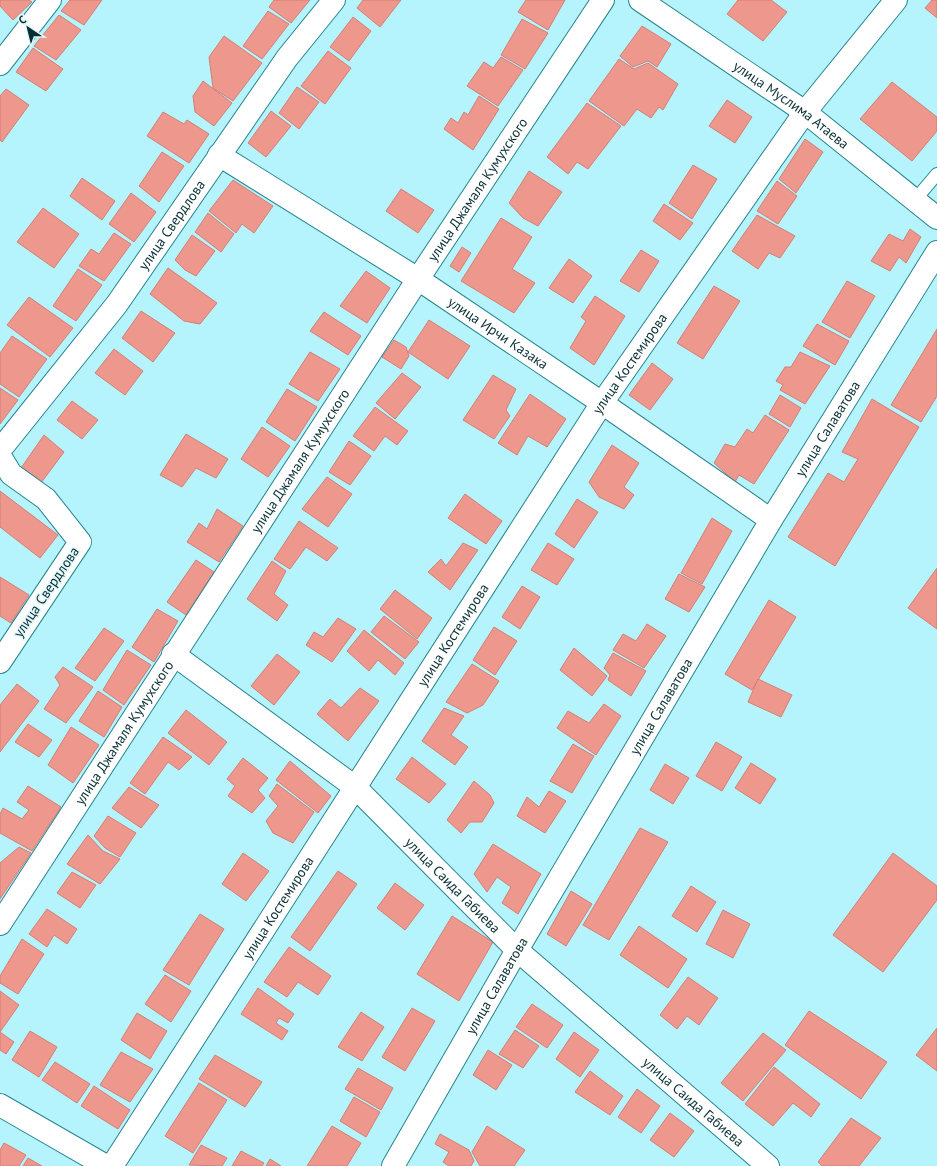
<svg xmlns="http://www.w3.org/2000/svg" width="937" height="1166" font-family="'PT Sans',sans-serif">
  <style>
    .building { fill: #ee978d; stroke: #d37f75 }
    .lines { fill: none; stroke-linecap: round; stroke-linejoin: round }
    .service-casing { stroke: #278490; stroke-width: 14 }
    .minor-casing { stroke: #278490; stroke-width: 24 }
    .service { stroke: #fff; stroke-width: 12 }
    .minor { stroke: #fff; stroke-width: 22 }
    .labels { text-anchor: middle; stroke-width: 3.5; stroke-linejoin: round; paint-order: stroke }
    .street-label { font-size: 14px; fill: #082f34; stroke: #e4f8fb }
  </style>
  <rect width="100%" height="100%" fill="#b5f4fd"/>
  <g class="building">
    <polygon points="0,0 29,0 32,2 13,20 0,6"/>
    <polygon points="70,0 102,0 84,25 61,11"/>
    <polygon points="274,0 310,0 291,23 269,7"/>
    <polygon points="363,0 401,0 380,27 357,8"/>
    <polygon points="526,0 565,0 548,30 518,12"/>
    <polygon points="738,0 771,0 787,12 763,41 727,14"/>
    <polygon points="932,0 937,0 937,18 925,8"/>
    <polygon points="268,11 289,24 262,59 243,46"/>
    <polygon points="59,15 81,30 56,60 34,46"/>
    <polygon points="353,17 371,31 349,61 330,47"/>
    <polygon points="522,19 548,33 525,69 501,55"/>
    <polygon points="642,26 671,44 657,67 648,61 633,67 620,56"/>
    <polygon points="224,36 262,63 233,101 213,88 209,57"/>
    <polygon points="33,48 63,69 46,91 16,72"/>
    <polygon points="328,51 351,68 325,104 301,86"/>
    <polygon points="501,57 523,70 498,106 467,86 484,62 493,68"/>
    <polygon points="619,59 634,69 648,63 678,84 663,110 659,107 651,118 637,109 624,126 589,101"/>
    <polygon points="203,81 232,103 214,126 195,112 193,96"/>
    <polygon points="892,82 937,117 937,131 912,161 860,119"/>
    <polygon points="297,87 319,102 299,129 279,113"/>
    <polygon points="6,89 29,105 2,142 0,140 0,96"/>
    <polygon points="479,96 499,109 473,150 444,129 451,118 458,123 464,112 468,115"/>
    <polygon points="727,100 752,117 735,143 709,126"/>
    <polygon points="587,103 621,126 588,169 577,162 568,174 547,157"/>
    <polygon points="271,111 291,126 266,157 248,143"/>
    <polygon points="163,112 184,124 187,120 209,134 189,163 147,136"/>
    <polygon points="805,139 823,152 796,193 779,179"/>
    <polygon points="162,152 184,166 159,202 139,186"/>
    <polygon points="693,165 717,179 692,219 669,203"/>
    <polygon points="529,171 562,192 538,226 523,218 509,203"/>
    <polygon points="82,178 115,201 102,220 70,196"/>
    <polygon points="233,180 273,206 254,233 242,224 236,233 209,211"/>
    <polygon points="777,181 797,196 778,224 757,211"/>
    <polygon points="401,189 434,210 418,233 386,211"/>
    <polygon points="131,193 156,212 134,242 109,224"/>
    <polygon points="664,204 693,223 680,240 653,221"/>
    <polygon points="43,208 79,234 54,268 17,242"/>
    <polygon points="208,213 234,234 221,252 195,232"/>
    <polygon points="757,215 795,236 780,258 769,253 758,269 732,251"/>
    <polygon points="501,218 532,237 512,269 535,283 514,313 461,281"/>
    <polygon points="910,229 921,237 906,263 899,257 890,271 871,261 889,234 903,241"/>
    <polygon points="114,233 131,244 104,281 79,266 91,249 99,254"/>
    <polygon points="192,235 215,251 196,276 185,270 175,260"/>
    <polygon points="462,247 471,253 459,272 450,266"/>
    <polygon points="641,250 659,261 639,292 620,281"/>
    <polygon points="569,259 592,276 573,303 549,288"/>
    <polygon points="168,268 217,303 200,324 184,321 150,294"/>
    <polygon points="78,269 102,285 76,321 53,306"/>
    <polygon points="366,271 390,288 367,323 340,306"/>
    <polygon points="847,281 875,296 850,338 822,322"/>
    <polygon points="714,286 740,301 703,359 677,343"/>
    <polygon points="595,296 625,316 594,365 570,348 586,321 581,317"/>
    <polygon points="29,297 73,328 50,357 7,325"/>
    <polygon points="141,311 175,333 153,362 122,338"/>
    <polygon points="324,312 361,336 348,355 310,331"/>
    <polygon points="429,320 470,346 448,379 408,352"/>
    <polygon points="817,324 849,341 835,365 803,346"/>
    <polygon points="937,329 937,396 921,422 891,405"/>
    <polygon points="12,336 47,359 19,397 0,384 0,353"/>
    <polygon points="394,340 406,347 409,356 401,369 382,357"/>
    <polygon points="114,349 143,371 125,395 95,373"/>
    <polygon points="310,352 340,369 318,401 289,384"/>
    <polygon points="800,352 830,366 805,404 780,390 783,385 776,381 785,367 791,367"/>
    <polygon points="652,363 673,379 650,410 629,395"/>
    <polygon points="402,373 421,387 395,419 376,403"/>
    <polygon points="493,375 516,389 506,410 510,416 494,439 463,420"/>
    <polygon points="0,388 18,400 0,424"/>
    <polygon points="287,389 317,407 295,441 266,422"/>
    <polygon points="530,394 566,419 547,447 528,436 517,455 498,443"/>
    <polygon points="780,395 801,408 790,427 769,414"/>
    <polygon points="872,399 919,427 835,566 788,537 828,473 844,482 858,459 842,452"/>
    <polygon points="72,401 98,420 82,439 57,420"/>
    <polygon points="375,407 408,431 397,445 385,436 374,451 353,436"/>
    <polygon points="765,415 789,430 754,484 739,475 735,482 714,463 725,444 735,447 747,429 753,433"/>
    <polygon points="262,427 290,446 268,477 241,459"/>
    <polygon points="186,434 228,459 216,478 196,468 182,487 160,475"/>
    <polygon points="44,435 64,452 41,483 21,468"/>
    <polygon points="349,441 371,456 350,485 329,472"/>
    <polygon points="612,445 639,463 624,487 634,495 624,509 599,497 589,482"/>
    <polygon points="327,477 352,494 328,527 302,509"/>
    <polygon points="0,491 58,535 40,558 0,527"/>
    <polygon points="465,494 502,521 486,544 448,518"/>
    <polygon points="577,499 598,512 574,548 555,534"/>
    <polygon points="217,509 243,526 219,562 187,542 199,523 207,529"/>
    <polygon points="712,518 732,531 702,584 681,573"/>
    <polygon points="299,521 338,548 327,561 306,547 290,569 274,559"/>
    <polygon points="463,543 478,550 450,590 428,572 441,559 446,566"/>
    <polygon points="548,543 574,559 557,585 531,570"/>
    <polygon points="196,560 214,572 186,615 167,602"/>
    <polygon points="272,561 286,571 274,594 288,605 277,621 247,599"/>
    <polygon points="937,568 937,629 908,608"/>
    <polygon points="679,574 705,587 689,612 665,599"/>
    <polygon points="0,577 29,595 11,623 0,616"/>
    <polygon points="522,586 540,597 520,629 502,617"/>
    <polygon points="395,590 432,618 417,639 380,609"/>
    <polygon points="769,600 796,617 752,690 725,674"/>
    <polygon points="157,609 178,621 154,662 132,647"/>
    <polygon points="384,616 419,642 405,659 371,632"/>
    <polygon points="338,618 356,629 332,662 306,645 314,632 323,637"/>
    <polygon points="647,624 666,636 644,668 613,650 623,634 636,641"/>
    <polygon points="494,627 517,641 495,675 473,660"/>
    <polygon points="104,628 124,641 95,681 75,668"/>
    <polygon points="364,630 404,663 395,675 378,660 369,671 347,651"/>
    <polygon points="574,648 607,676 592,696 560,670"/>
    <polygon points="127,650 151,665 124,705 103,690"/>
    <polygon points="613,653 646,671 631,696 608,680 610,675 604,668"/>
    <polygon points="277,654 300,672 274,705 251,686"/>
    <polygon points="472,664 499,681 483,705 467,713 446,702"/>
    <polygon points="63,667 93,687 66,723 44,709 60,685 55,677"/>
    <polygon points="758,679 792,695 781,717 748,702"/>
    <polygon points="17,684 39,701 0,752 0,705"/>
    <polygon points="360,688 379,701 348,741 317,714 330,699 341,708"/>
    <polygon points="98,691 122,707 104,737 79,721"/>
    <polygon points="604,704 621,716 596,755 557,728 568,711 589,723"/>
    <polygon points="444,708 464,716 451,735 468,747 455,765 422,741"/>
    <polygon points="186,710 227,742 209,765 168,733"/>
    <polygon points="28,724 52,740 39,757 15,742"/>
    <polygon points="71,727 99,745 73,783 48,765"/>
    <polygon points="163,737 192,757 179,770 168,762 145,794 130,783"/>
    <polygon points="716,742 742,757 722,791 696,776"/>
    <polygon points="573,744 594,756 572,793 550,781"/>
    <polygon points="412,757 446,784 429,803 396,779"/>
    <polygon points="243,758 268,778 258,790 265,798 252,813 228,796 235,786 227,779"/>
    <polygon points="290,761 331,796 318,813 276,780"/>
    <polygon points="751,763 776,779 760,804 735,788"/>
    <polygon points="665,764 689,778 673,804 650,790"/>
    <polygon points="474,781 490,795 494,803 482,822 470,822 461,833 447,820"/>
    <polygon points="277,784 314,812 293,843 273,833 266,821 278,806 269,796"/>
    <polygon points="28,786 61,807 32,851 0,833 0,814 3,808 22,819 29,810 17,802"/>
    <polygon points="129,787 159,805 141,828 112,808"/>
    <polygon points="549,791 566,801 545,833 517,816 527,797 539,807"/>
    <polygon points="108,816 136,833 120,857 105,848 94,836"/>
    <polygon points="640,828 668,842 609,940 583,925"/>
    <polygon points="88,835 103,851 120,859 100,884 67,864"/>
    <polygon points="493,844 541,874 518,914 502,903 511,887 497,877 487,892 474,874"/>
    <polygon points="19,847 31,853 0,899 0,863"/>
    <polygon points="243,853 269,871 246,901 222,884"/>
    <polygon points="893,853 937,886 937,900 883,972 833,935"/>
    <polygon points="338,871 357,884 310,951 291,937"/>
    <polygon points="72,872 96,885 80,908 57,893"/>
    <polygon points="395,883 424,905 405,930 377,908"/>
    <polygon points="691,886 716,902 697,932 672,916"/>
    <polygon points="571,891 592,904 566,946 547,934"/>
    <polygon points="47,909 77,929 67,944 54,935 47,947 29,934"/>
    <polygon points="723,910 750,924 733,958 706,944"/>
    <polygon points="200,914 224,929 189,985 163,970"/>
    <polygon points="452,916 493,942 459,1001 417,974"/>
    <polygon points="639,926 687,959 668,988 620,955"/>
    <polygon points="22,939 44,954 18,994 0,983 0,976"/>
    <polygon points="289,947 331,976 318,995 298,982 287,997 264,982"/>
    <polygon points="165,975 191,991 171,1022 145,1004"/>
    <polygon points="688,977 718,998 699,1025 687,1016 677,1029 660,1015"/>
    <polygon points="258,988 294,1014 288,1023 279,1018 276,1023 288,1031 282,1040 241,1014"/>
    <polygon points="0,991 19,1005 0,1032 14,1042 6,1054 0,1050"/>
    <polygon points="532,1004 563,1025 547,1048 516,1027"/>
    <polygon points="412,1008 435,1021 405,1071 382,1057"/>
    <polygon points="809,1011 887,1062 861,1099 785,1045"/>
    <polygon points="361,1012 384,1027 362,1061 338,1047"/>
    <polygon points="137,1013 167,1031 150,1059 121,1040"/>
    <polygon points="937,1028 937,1071 916,1055"/>
    <polygon points="515,1030 539,1046 523,1068 499,1054"/>
    <polygon points="30,1031 57,1047 39,1077 12,1060"/>
    <polygon points="574,1032 599,1050 580,1077 556,1059"/>
    <polygon points="763,1033 786,1050 743,1101 721,1083"/>
    <polygon points="488,1050 512,1065 496,1090 473,1075"/>
    <polygon points="121,1052 153,1069 130,1102 100,1085"/>
    <polygon points="215,1055 262,1082 245,1107 199,1079"/>
    <polygon points="55,1062 90,1084 77,1103 42,1080"/>
    <polygon points="774,1067 820,1104 811,1117 793,1103 773,1126 745,1104"/>
    <polygon points="358,1068 393,1088 381,1110 345,1089"/>
    <polygon points="590,1071 623,1096 610,1115 575,1092"/>
    <polygon points="199,1083 227,1100 193,1153 165,1136"/>
    <polygon points="94,1086 130,1110 118,1129 81,1106"/>
    <polygon points="637,1089 660,1106 641,1133 618,1117"/>
    <polygon points="354,1097 380,1112 366,1137 340,1121"/>
    <polygon points="670,1113 694,1131 674,1157 650,1140"/>
    <polygon points="851,1118 881,1138 859,1166 822,1166 818,1162"/>
    <polygon points="332,1126 361,1143 347,1166 307,1166"/>
    <polygon points="487,1126 525,1150 514,1166 480,1166 472,1152"/>
    <polygon points="440,1134 469,1150 474,1161 471,1166 449,1166 443,1162 449,1152 435,1144"/>
    <polygon points="4,1143 26,1155 19,1166 0,1166 0,1150"/>
    <polygon points="201,1145 227,1158 222,1166 189,1165"/>
    <polygon points="241,1151 264,1163 262,1166 232,1166"/>
    <polygon points="28,1158 42,1166 23,1166"/>
    <polygon points="270,1159 281,1166 266,1166"/>
  </g>
  <g class="lines">
    <g class="service-casing">
      <polyline id="service" points="915,200 937,174"/>
    </g>
    <g class="minor-casing">
      <g id="minor">
        <path id="s1" d="M640,0l165,112 132,106"/>
        <polyline points="0,64 50,0"/>
        <path id="s2" d="M219,155l199,124 184,124 169,117"/>
        <path id="s3" d="M0,446l4,-1 113,-141 170,-246 47,-58"/>
        <polyline points="0,456 11,474 46,499 80,542 0,662"/>
        <path id="s4" d="M173,654l182,133 162,163 251,216"/>
        <path id="s5" d="M0,924l418,-645 185,-279"/>
        <polyline points="0,1105 106,1166"/>
        <path id="s6" d="M112,1166l490,-763 203,-291 91,-112"/>
        <path id="s7" d="M393,1166l124,-216 254,-430 166,-268"/>
      </g>
    </g>
    <use href="#service" class="service"/>
    <use href="#minor" class="minor"/>
  </g>
  <g class="labels">
    <g class="street-label">
      <text dy="5" stroke="none"><textPath href="#s1" startOffset="184">улица Муслима Атаева</textPath></text>
      <text dy="5" stroke="none"><textPath href="#s5" startOffset="876">улица Джамаля Кумухского</textPath></text>
      <text dy="5" stroke="none"><textPath href="#s3" startOffset="281">улица Свердлова</textPath></text>
      <text dy="5" stroke="none"><textPath href="#s2" startOffset="331">улица Ирчи Казака</textPath></text>
      <text dy="5" stroke="none"><textPath href="#s6" startOffset="955">улица Костемирова</textPath></text>
      <text dy="5" stroke="none"><textPath href="#s7" startOffset="856">улица Салаватова</textPath></text>
      <text dy="5" stroke="none"><textPath href="#s5" startOffset="552">улица Джамаля Кумухского</textPath></text>
      <text transform="translate(46 592) rotate(-56)" y="5">улица Свердлова</text>
      <text dy="5" stroke="none"><textPath href="#s6" startOffset="631">улица Костемирова</textPath></text>
      <text dy="5" stroke="none"><textPath href="#s7" startOffset="532">улица Салаватова</textPath></text>
      <text dy="5" stroke="none"><textPath href="#s5" startOffset="228">улица Джамаля Кумухского</textPath></text>
      <text dy="5" stroke="none"><textPath href="#s4" startOffset="364">улица Саида Габиева</textPath></text>
      <text dy="5" stroke="none"><textPath href="#s6" startOffset="307">улица Костемирова</textPath></text>
      <text dy="5" stroke="none"><textPath href="#s7" startOffset="208">улица Салаватова</textPath></text>
      <text dy="5" stroke="none"><textPath href="#s4" startOffset="688">улица Саида Габиева</textPath></text>
    </g>
  </g>
  <g transform="translate(28 28) rotate(325)" stroke="#e4f8fb" stroke-width="3" paint-order="stroke">
  <path d="M0-3L7 15L0 10L-7 15Z" fill="#082f34"/>
  <text y="-6" font-size="11" font-weight="bold" text-anchor="middle" fill="#082f34">С</text>
  </g>
</svg>
